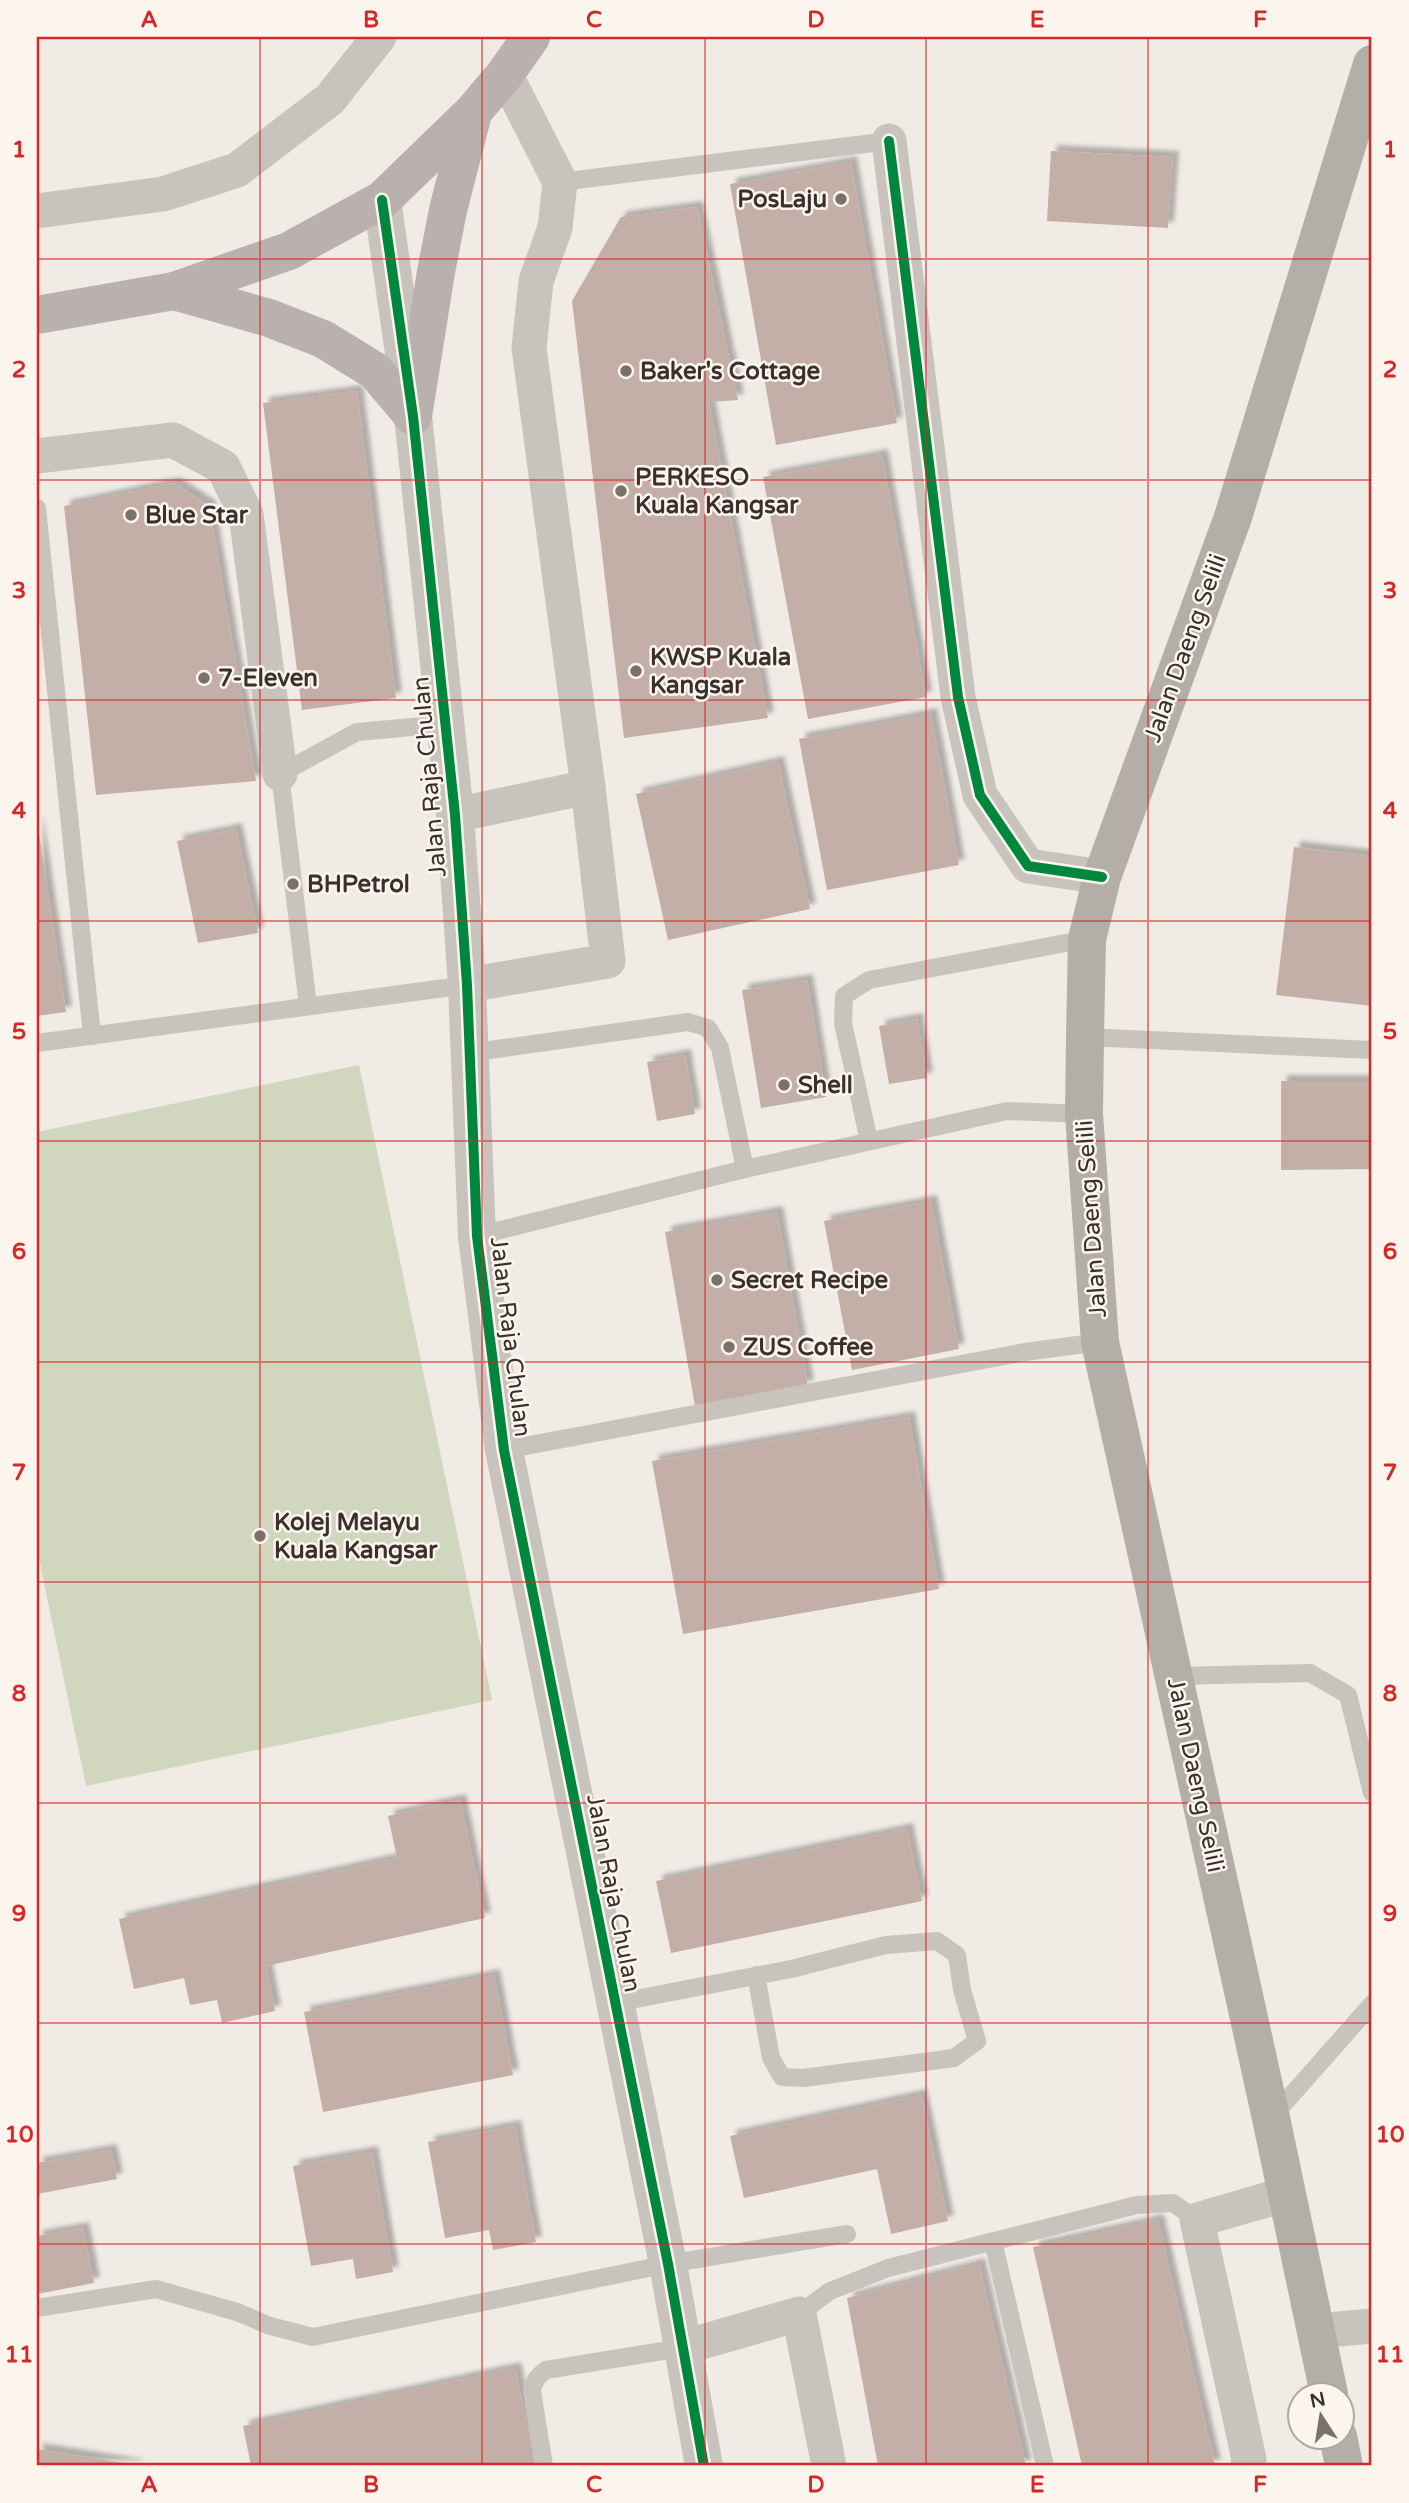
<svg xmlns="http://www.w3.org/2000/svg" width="1409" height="2503" font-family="'Varela Round',sans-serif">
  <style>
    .green { fill: #d1d6bf }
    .building { fill: #c3afa7; filter: url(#shadow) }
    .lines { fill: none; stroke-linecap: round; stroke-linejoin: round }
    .service { stroke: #c9c3be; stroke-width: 18 }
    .minor { stroke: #c9c3be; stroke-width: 35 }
    .tertiary { stroke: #c9c3be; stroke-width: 38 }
    .primary { stroke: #b8b1ad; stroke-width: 38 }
    .trunk { stroke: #b4aea8; stroke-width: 38 }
    .cycleway-casing { stroke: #fbf5ee; stroke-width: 15 }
    .cycleway { stroke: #00873e; stroke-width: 10 }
    .grid { fill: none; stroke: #d62828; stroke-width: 2; stroke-opacity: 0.55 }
    .poi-dot { fill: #7a716c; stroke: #fbf5ee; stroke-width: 2.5 }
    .labels { text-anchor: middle; stroke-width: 5; stroke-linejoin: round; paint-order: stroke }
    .poi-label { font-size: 24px; font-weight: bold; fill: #3b302b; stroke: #fbf5ee; text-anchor: start }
    .street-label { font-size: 24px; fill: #3b302b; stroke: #fbf5ee }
    .neatline { fill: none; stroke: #d62828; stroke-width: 2.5 }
    .grid-label { font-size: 23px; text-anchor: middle; font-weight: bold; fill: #d62828 }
  </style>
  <defs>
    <filter id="shadow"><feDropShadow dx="6" dy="-6" stdDeviation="2" flood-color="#0004"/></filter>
  </defs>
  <rect width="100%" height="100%" fill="#f0ebe5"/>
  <polygon class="green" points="359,1065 492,1700 86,1786 37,1549 37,1132"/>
  <g class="building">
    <polygon points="1051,151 1173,157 1168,228 1047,221"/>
    <polygon points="851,162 897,423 776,445 730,184"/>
    <polygon points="697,207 738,400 709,402 768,718 624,738 572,301 621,217"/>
    <polygon points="357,391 396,698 302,710 263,403"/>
    <polygon points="882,455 926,697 808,719 763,477"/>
    <polygon points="174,483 209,506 256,781 96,795 64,506"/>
    <polygon points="931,714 959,865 827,890 799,739"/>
    <polygon points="778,762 810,909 668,940 636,794"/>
    <polygon points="37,820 66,1012 37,1016"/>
    <polygon points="236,829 258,933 198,943 177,841"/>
    <polygon points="1294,847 1372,856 1372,1006 1276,995"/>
    <polygon points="807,980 826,1097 761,1108 742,990"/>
    <polygon points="917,1019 927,1078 889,1084 879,1026"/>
    <polygon points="685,1055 695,1114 657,1121 647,1062"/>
    <polygon points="1281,1081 1372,1081 1372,1169 1281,1170"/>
    <polygon points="931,1201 959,1349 852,1370 824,1221"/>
    <polygon points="777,1212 808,1386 695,1406 665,1232"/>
    <polygon points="909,1417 939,1589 683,1634 652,1461"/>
    <polygon points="460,1800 485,1918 266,1966 275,2011 222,2023 217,2000 190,2005 184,1978 134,1989 119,1919 397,1858 388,1816"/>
    <polygon points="907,1829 922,1901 671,1953 656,1881"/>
    <polygon points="494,1975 513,2075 323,2112 304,2012"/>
    <polygon points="921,2095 948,2221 891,2234 877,2169 744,2198 730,2136"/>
    <polygon points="515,2126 536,2242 493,2250 489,2230 445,2238 428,2142"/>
    <polygon points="111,2150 117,2179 37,2194 37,2163"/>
    <polygon points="372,2152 393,2272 356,2279 353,2259 311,2266 293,2166"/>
    <polygon points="1158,2220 1215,2466 1082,2466 1033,2247"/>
    <polygon points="83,2228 94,2283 37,2294 37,2236"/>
    <polygon points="979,2264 1026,2466 878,2466 847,2298"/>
    <polygon points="515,2368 536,2466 251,2466 243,2426"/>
    <polygon points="37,2449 137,2465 137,2466 37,2466"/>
  </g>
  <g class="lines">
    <g class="service">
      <polyline points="560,182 889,141"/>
      <polyline points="37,508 92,1036"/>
      <polyline points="308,1006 280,774 357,732 446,724"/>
      <polyline points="1085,1037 1372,1050"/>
      <polyline points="37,1043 467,985"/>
      <polyline points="469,1053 688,1022 708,1028 720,1048 745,1169"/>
      <polyline points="869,1141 843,1023 844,996 869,980 1087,939"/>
      <polyline points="477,1236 745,1169 1007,1111 1084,1114"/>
      <polyline points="504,1450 1025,1352 1100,1342"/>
      <polyline points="1175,1676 1310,1673 1348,1695 1372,1793"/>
      <polyline points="615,2003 791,1969 886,1945 937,1941 957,1955 962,1990 977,2041 954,2058 803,2078 782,2077 771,2058 756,1975"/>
      <polyline points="1273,2116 1372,2004"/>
      <polyline points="993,2241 1045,2466"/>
      <polyline points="37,2308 156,2289 237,2312 270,2326 313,2337 668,2264 847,2234"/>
      <polyline points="799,2314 830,2291 888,2268 1137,2205 1173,2203 1197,2220"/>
      <path d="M544,2466l-12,-75c2,-11 6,-15 14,-21l135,-22"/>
    </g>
    <g class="minor">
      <polyline points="889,141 958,697 980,795 1028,866 1102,877"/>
      <polyline points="37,211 163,194 237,170 330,99 379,37"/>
      <polyline points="37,456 173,440 223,467 246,514 280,774"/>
      <polyline points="455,815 588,787 529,348 536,281 555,228 560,182 505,74"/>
      <polyline points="467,985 608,961 588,787"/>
      <polyline points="1316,2331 1372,2326"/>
      <polyline points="681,2348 799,2314 829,2466"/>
      <polyline points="1248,2466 1249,2459 1197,2220 1287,2194"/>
    </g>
    <polyline class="tertiary" points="382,200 413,416 455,815 467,985 477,1236 504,1450 668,2264 704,2466"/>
    <g class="primary">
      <polyline points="174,291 269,318 323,339 375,371 413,416"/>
      <polyline points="37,315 174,291 289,251 382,200 473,112 505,74 531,37"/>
      <polyline points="413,416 436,272 448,210 473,113"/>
    </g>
    <g class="trunk">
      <polyline points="1329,2394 1271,2118 1100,1342 1084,1114 1085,1037 1087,939 1102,877 1233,517 1372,64"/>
      <polyline points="1338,2436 1344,2466"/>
    </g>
    <g class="cycleway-casing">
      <g id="cycleway">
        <polyline points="889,141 958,697 980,795 1028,866 1102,877"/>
        <polyline points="382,200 413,416 455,815 467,985 477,1236 504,1450 668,2264 704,2466"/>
      </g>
    </g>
    <use href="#cycleway" class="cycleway"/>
  </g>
  <path class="grid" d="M260,37v2429M482,37v2429M705,37v2429M926,37v2429M1148,37v2429M37,259h1335M37,480h1335M37,700h1335M37,921h1335M37,1141h1335M37,1362h1335M37,1582h1335M37,1803h1335M37,2023h1335M37,2244h1335"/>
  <g class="poi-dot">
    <circle cx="841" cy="199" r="7"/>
    <circle cx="626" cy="371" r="7"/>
    <circle cx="621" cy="491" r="7"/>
    <circle cx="131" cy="515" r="7"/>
    <circle cx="636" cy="671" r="7"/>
    <circle cx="204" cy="678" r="7"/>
    <circle cx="293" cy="884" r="7"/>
    <circle cx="784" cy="1085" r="7"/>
    <circle cx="717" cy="1280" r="7"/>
    <circle cx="729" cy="1347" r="7"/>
    <circle cx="260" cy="1536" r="7"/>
  </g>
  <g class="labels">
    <g class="poi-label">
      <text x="827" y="207" text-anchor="end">PosLaju</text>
      <text x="640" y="379">Baker's Cottage</text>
      <text x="635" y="485">PERKESO<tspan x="635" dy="28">Kuala Kangsar</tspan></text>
      <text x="145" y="523">Blue Star</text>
      <text x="650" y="665">KWSP Kuala<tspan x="650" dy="28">Kangsar</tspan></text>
      <text x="218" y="686">7-Eleven</text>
      <text x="307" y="892">BHPetrol</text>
      <text x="798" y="1093">Shell</text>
      <text x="731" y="1288">Secret Recipe</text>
      <text x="743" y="1355">ZUS Coffee</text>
      <text x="274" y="1530">Kolej Melayu<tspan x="274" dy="28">Kuala Kangsar</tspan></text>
    </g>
    <g class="street-label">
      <text transform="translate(1185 648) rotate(-70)" y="8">Jalan Daeng Selili</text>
      <text transform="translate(429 777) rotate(-95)" y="8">Jalan Raja Chulan</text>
      <text transform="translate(1091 1219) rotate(-94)" y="8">Jalan Daeng Selili</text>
      <text transform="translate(511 1337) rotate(83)" y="8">Jalan Raja Chulan</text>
      <text transform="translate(1196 1775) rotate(78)" y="8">Jalan Daeng Selili</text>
      <text transform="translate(614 1893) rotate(79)" y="8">Jalan Raja Chulan</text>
    </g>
  </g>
  <rect width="1409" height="2503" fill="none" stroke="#fbf5ee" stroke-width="77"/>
  <g transform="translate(1321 2416) rotate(348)"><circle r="33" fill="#fbf5ee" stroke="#aea6a0" stroke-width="2"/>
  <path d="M0-5L12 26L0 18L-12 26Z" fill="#7a716c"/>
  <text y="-10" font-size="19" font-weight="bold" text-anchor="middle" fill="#3b302b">N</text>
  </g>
  <rect x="38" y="38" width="1332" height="2426" class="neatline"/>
  <g class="grid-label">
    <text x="149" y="27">A</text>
    <text x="371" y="27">B</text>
    <text x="594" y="27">C</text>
    <text x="816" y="27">D</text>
    <text x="1037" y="27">E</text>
    <text x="1260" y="27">F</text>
    <text x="19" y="157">1</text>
    <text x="1390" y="157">1</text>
    <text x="19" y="377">2</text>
    <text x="1390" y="377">2</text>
    <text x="19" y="598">3</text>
    <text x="1390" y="598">3</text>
    <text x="19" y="818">4</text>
    <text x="1390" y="818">4</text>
    <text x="19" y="1039">5</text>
    <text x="1390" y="1039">5</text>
    <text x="19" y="1259">6</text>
    <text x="1390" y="1259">6</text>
    <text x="19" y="1480">7</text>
    <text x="1390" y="1480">7</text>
    <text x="19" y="1701">8</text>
    <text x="1390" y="1701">8</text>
    <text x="19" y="1921">9</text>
    <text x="1390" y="1921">9</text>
    <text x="19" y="2142">10</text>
    <text x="1390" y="2142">10</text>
    <text x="19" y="2362">11</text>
    <text x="1390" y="2362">11</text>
    <text x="149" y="2492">A</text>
    <text x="371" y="2492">B</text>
    <text x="594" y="2492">C</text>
    <text x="816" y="2492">D</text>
    <text x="1037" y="2492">E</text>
    <text x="1260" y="2492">F</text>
  </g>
</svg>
